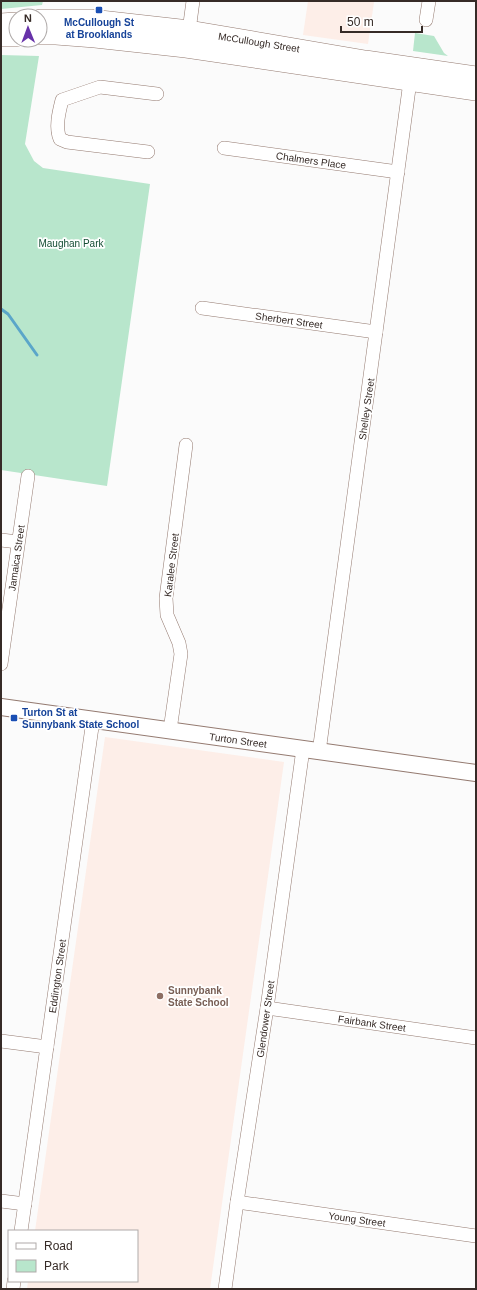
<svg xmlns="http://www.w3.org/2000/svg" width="477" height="1290" font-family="Helvetica,sans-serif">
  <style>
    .built { fill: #fdeee8 }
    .green { fill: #b8e6cc }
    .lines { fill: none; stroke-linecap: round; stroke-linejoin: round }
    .stream { stroke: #5ba6c9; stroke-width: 3 }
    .minor-casing { stroke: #947a70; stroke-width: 14 }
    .tertiary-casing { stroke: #947a70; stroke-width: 18 }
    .secondary-casing { stroke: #947a70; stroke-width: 20 }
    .minor { stroke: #fff; stroke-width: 13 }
    .tertiary { stroke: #fff; stroke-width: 16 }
    .secondary { stroke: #fff; stroke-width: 19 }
    .transit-dot { fill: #1a4fb4; stroke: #fff; stroke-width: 1.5 }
    .education-dot { fill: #8d6e63; stroke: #fff; stroke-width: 1.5 }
    .labels { text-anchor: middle; stroke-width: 3.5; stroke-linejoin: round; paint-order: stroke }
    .transit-label { font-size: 10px; font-weight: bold; fill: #164399; stroke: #fff }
    .street-label { font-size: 10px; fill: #362b27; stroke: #fff }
    .park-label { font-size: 10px; fill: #144c33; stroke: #fff }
    .education-label { font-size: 10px; font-weight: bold; fill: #785e54; stroke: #fff; text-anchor: start }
  </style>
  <rect width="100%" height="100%" fill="#fbfbfb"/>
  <g class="built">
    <polygon points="308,1 374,2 368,44 303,35"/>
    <polygon points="105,737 284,762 210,1289 27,1289 28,1281 137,1281 137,1231 35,1231"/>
  </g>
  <g class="green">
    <polygon points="1,1 43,1 42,5 1,9"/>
    <polygon points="415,33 434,36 444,53 448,56 413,51"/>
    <polygon points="1,55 39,56 25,144 34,161 43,168 150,184 107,486 1,470"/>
  </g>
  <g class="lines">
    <polyline class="stream" points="1,309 8,314 37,355"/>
    <g class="minor-casing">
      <g id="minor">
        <polyline points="426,20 429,1"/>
        <polyline points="188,38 193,1"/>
        <polyline points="224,148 398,172"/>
        <path d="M148,152l-81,-10 -7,-3c-5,-12 -1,-27 2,-39l38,-13 57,7"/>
        <polyline points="202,308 376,332"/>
        <polyline points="1,540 18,542"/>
        <polyline points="1,664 28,476"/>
        <polyline points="170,730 181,654 179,643 167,615 166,598 186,445"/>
        <polyline points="319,752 411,74"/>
        <polyline points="267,1008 476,1038"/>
        <polyline points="1,1041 47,1047"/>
        <polyline points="1,1201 25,1204"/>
        <polyline points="237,1202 476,1236"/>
        <polyline points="21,1231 93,720"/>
        <polyline points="13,1289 14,1281"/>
        <polyline points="225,1289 237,1202 267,1008 303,749"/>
      </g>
    </g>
    <g class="tertiary-casing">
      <polyline id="tertiary" points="1,707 476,773"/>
    </g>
    <g class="secondary-casing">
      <g id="secondary">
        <polyline points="40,19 91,19 189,30 365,60 476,76"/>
        <polyline points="1,23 16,22"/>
        <polyline points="40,35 56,35 95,38 186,48 476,91"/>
        <polyline points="1,37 16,37"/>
      </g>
    </g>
    <use href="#minor" class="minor"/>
    <use href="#tertiary" class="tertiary"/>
    <use href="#secondary" class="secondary"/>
  </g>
  <g class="transit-dot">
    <rect x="95" y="6" width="8" height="8" rx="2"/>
    <rect x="10" y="714" width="8" height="8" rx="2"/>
  </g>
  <circle class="education-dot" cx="160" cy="996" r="4"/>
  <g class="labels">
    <g class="transit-label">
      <text x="99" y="26">McCullough St<tspan x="99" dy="12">at Brooklands</tspan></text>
      <text x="22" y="716" text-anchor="start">Turton St at<tspan x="22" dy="12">Sunnybank State School</tspan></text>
    </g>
    <g class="street-label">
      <text transform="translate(259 42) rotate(9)" y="4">McCullough Street</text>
      <text transform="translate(311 160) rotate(8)" y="4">Chalmers Place</text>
      <text transform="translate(289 320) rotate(8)" y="4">Sherbert Street</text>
      <text transform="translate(366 409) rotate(-82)" y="4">Shelley Street</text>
      <text transform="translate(16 558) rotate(-82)" y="4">Jamaica Street</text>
      <text transform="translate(171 565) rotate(-83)" y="4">Karalee Street</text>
      <text transform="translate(238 740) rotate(8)" y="4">Turton Street</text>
      <text transform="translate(57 976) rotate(-82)" y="4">Eddington Street</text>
      <text transform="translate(265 1019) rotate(-82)" y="4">Glendower Street</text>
      <text transform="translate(372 1023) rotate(8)" y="4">Fairbank Street</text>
      <text transform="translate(357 1219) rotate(8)" y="4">Young Street</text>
    </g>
    <g class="park-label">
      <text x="71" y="247">Maughan Park</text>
    </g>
    <g class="education-label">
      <text x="168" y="994">Sunnybank<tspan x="168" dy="12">State School</tspan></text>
    </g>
  </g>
  <rect width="477" height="1290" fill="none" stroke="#362b27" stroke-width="4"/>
  <rect x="8" y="1230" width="130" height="52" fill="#ffffff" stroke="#afaaa9"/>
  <rect x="16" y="1243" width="20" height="6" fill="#ffffff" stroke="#afaaa9"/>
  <text x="44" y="1250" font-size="12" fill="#362b27">Road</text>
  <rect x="16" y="1260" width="20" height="12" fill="#b8e6cc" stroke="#afaaa9"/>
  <text x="44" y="1270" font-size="12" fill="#362b27">Park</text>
  <g transform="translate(28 28) rotate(359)"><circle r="19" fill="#ffffff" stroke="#afaaa9"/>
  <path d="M0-3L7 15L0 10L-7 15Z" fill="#6732a9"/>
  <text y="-6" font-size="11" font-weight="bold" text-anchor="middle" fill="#362b27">N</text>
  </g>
  <path d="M341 26v6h81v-6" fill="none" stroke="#362b27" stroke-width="2"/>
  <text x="347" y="26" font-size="12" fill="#362b27" stroke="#ffffff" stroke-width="3" paint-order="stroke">50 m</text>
</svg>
